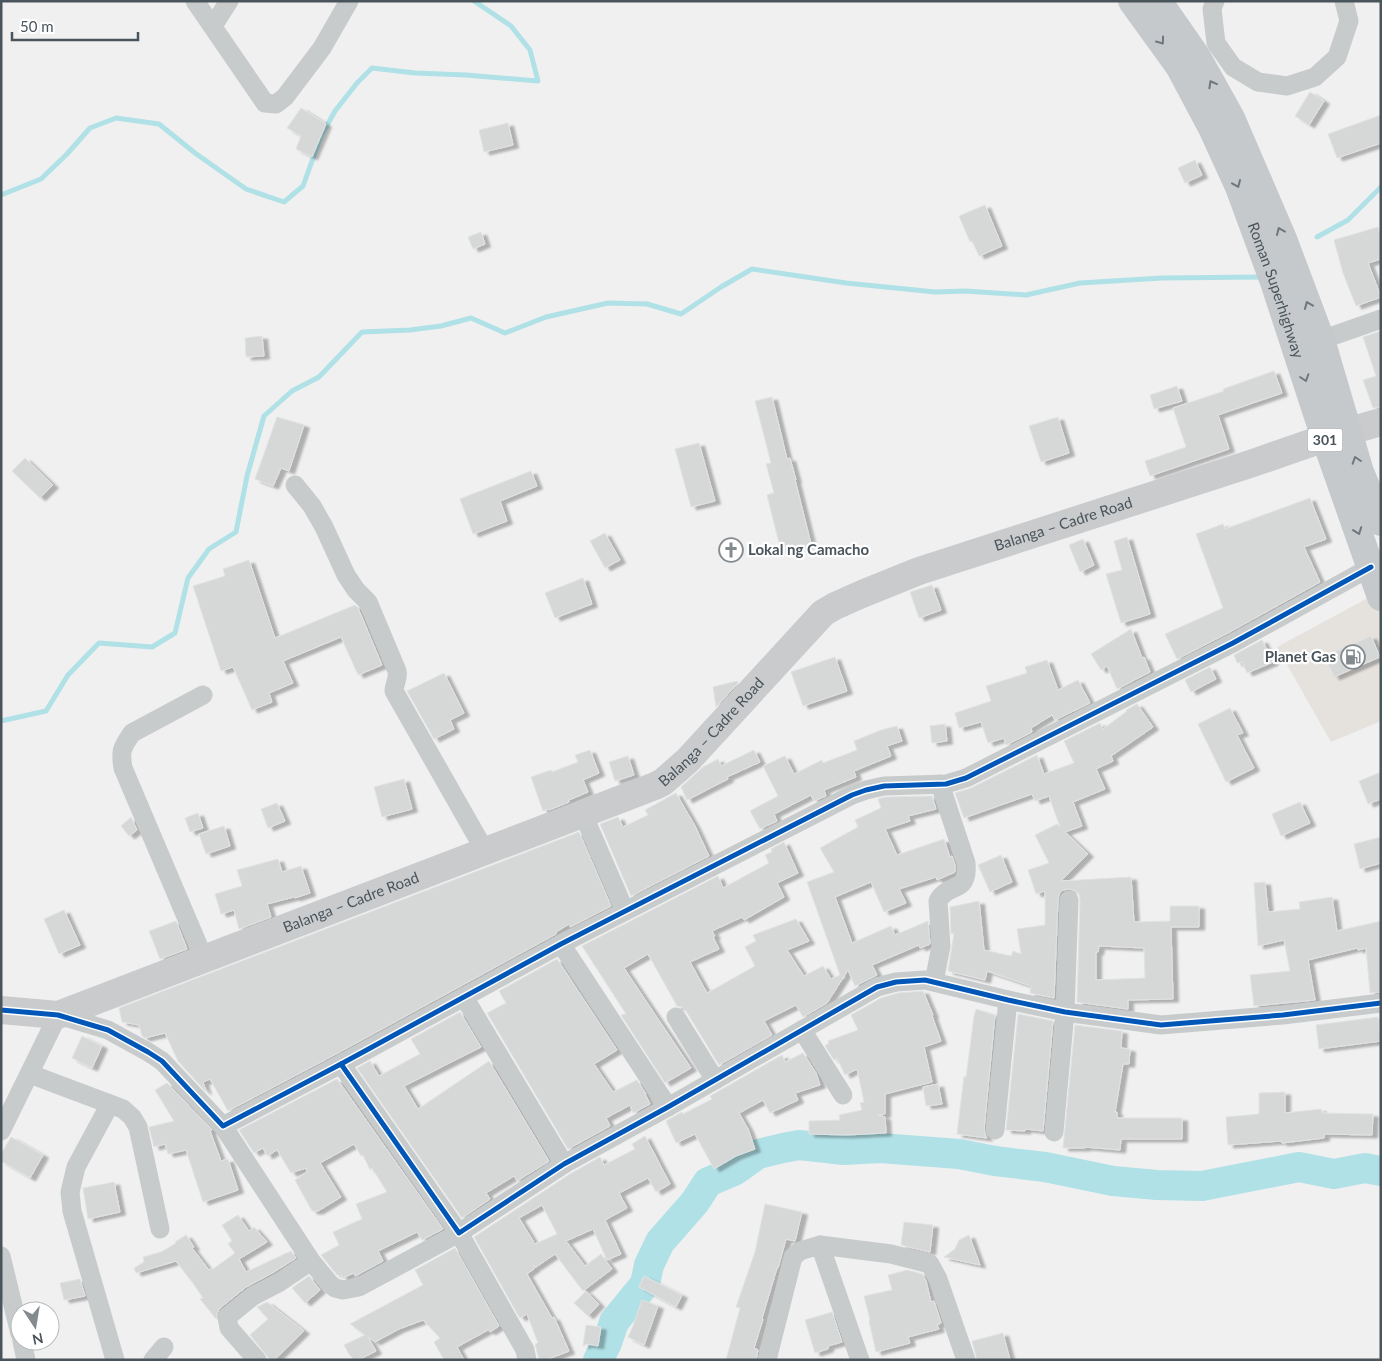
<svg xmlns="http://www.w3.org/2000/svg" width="1382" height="1361" font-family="Lato,sans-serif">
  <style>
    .commercial { fill: #e5e2de }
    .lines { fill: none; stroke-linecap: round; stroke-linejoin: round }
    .stream { stroke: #b0e1e6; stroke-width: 5 }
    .river { stroke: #b0e1e6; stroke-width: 30 }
    .building { fill: #d6d8d8; stroke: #e2e2e3; fill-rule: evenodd; filter: url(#shadow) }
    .street { stroke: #c8cbcc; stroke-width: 19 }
    .secondary { stroke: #c9cbcd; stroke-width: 28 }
    .primary { stroke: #c6c9cb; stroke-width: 28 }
    .cycleway-casing { stroke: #fff; stroke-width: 8 }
    .cycleway { stroke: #0057b8; stroke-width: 5 }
    .oneway { stroke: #6e777d }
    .labels { text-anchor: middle; stroke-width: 4.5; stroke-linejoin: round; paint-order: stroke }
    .shield { fill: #fff; stroke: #80878c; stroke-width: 1 }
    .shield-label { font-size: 14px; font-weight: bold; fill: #49545b }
    .street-label { font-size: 15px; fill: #49545b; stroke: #fff }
    .poi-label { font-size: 15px; font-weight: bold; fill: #49545b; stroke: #fff; text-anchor: start }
  </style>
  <defs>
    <filter id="shadow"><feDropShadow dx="5.5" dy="3" stdDeviation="1" flood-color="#0004"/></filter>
  </defs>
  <rect width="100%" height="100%" fill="#f0f0f0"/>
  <polygon class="commercial" points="1379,592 1381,598 1381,721 1331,742 1277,647"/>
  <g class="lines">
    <g class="stream">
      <polyline points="1,195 41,179 67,154 90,128 116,118 159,124 195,153 246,189 284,202 303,186 321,136 335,111 357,83 372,68 415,73 466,75 538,81 530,50 511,26 474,1"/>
      <polyline points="1317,237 1348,220 1381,187"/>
      <polyline points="1,721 46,711 68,675 99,643 152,647 175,633 188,578 209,549 236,532 247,476 264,416 292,391 319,377 362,332 410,330 441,326 471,318 505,333 546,317 608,303 647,304 681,314 721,287 752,269 846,283 935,292 965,291 1026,295 1080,283 1162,278 1261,277"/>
    </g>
    <polyline class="river" points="598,1360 607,1343 614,1322 645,1284 649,1265 660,1242 695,1202 708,1182 734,1171 758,1154 783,1148 799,1145 844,1150 880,1148 959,1154 995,1161 1045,1167 1113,1181 1157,1185 1202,1186 1299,1167 1334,1174 1365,1168 1381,1171"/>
  </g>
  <g class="building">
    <polygon points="1310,92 1324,101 1309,125 1295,116"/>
    <polygon points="301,108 326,124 312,157 296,149 301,136 287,128"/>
    <polygon points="1381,115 1381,143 1337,158 1328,134"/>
    <polygon points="508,123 513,145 484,152 479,130"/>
    <polygon points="1195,160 1202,175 1185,183 1178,168"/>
    <polygon points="985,205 1002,246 979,256 972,241 970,242 959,216"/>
    <polygon points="1378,227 1381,238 1381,259 1368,263 1381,297 1356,306 1343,273 1334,240"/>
    <polygon points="481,232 485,244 473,249 468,237"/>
    <polygon points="1381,331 1381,407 1373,408 1363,380 1376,376 1363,337"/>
    <polygon points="262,336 264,356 246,357 245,338"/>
    <polygon points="1274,371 1282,393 1218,415 1229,449 1150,476 1145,461 1186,447 1173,408 1224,391 1223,389"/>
    <polygon points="1177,386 1182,401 1154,409 1150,395"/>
    <polygon points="772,397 787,459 790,458 796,480 795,480 811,544 781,551 767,495 774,493 766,464 771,463 755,401"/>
    <polygon points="277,417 304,425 289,471 281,468 273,486 255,479"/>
    <polygon points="1058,417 1069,453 1041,462 1029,426"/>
    <polygon points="699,443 715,501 691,507 675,449"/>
    <polygon points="25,458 53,485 40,498 12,471"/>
    <polygon points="531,471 537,486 500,501 507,521 473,534 460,499"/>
    <polygon points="1310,498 1326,539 1304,547 1320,582 1228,633 1177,659 1165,634 1223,608 1196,534 1223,524 1225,529"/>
    <polygon points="605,533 620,560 605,568 590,541"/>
    <polygon points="1127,537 1150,614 1121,623 1106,574 1122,570 1114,541"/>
    <polygon points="1083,539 1094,565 1080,572 1069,545"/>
    <polygon points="249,560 275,638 355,605 358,608 382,665 358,675 341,637 283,661 293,683 269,693 272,702 252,710 233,667 221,671 193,586 225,576 223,569"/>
    <polygon points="583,578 592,604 555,618 545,593"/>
    <polygon points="932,585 941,610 919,618 910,592"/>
    <polygon points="1131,629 1142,658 1144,657 1150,672 1117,689 1107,666 1101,670 1091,654"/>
    <polygon points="1371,636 1380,657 1334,677 1325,656"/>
    <polygon points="1262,640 1273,662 1247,673 1242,662 1237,663 1234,655"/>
    <polygon points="835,657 847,691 803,706 791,672"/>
    <polygon points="1047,660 1058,690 1078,680 1090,703 1055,720 1052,715 1031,728 1032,732 1006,745 1004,738 988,743 981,722 959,728 955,713 991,701 986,686 1027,673 1025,667"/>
    <polygon points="1210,667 1216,679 1191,692 1185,680"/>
    <polygon points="444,673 464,713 450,720 454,729 434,739 407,691"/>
    <polygon points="737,681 738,683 716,707 713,687"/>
    <path d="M1137,704l16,23 -42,29 2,5 -17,8 9,20 -32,13 9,24 -17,6 23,22 -27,27 70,-4 3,45 36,-1v-15h29v21h-28l2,72 -45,1v9l-51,-7 3,-102 -1,-6 -4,-3 -5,-2 -7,1 -4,4 -1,6 -4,98 -24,-5 1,-7 -44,-15 -2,9 -37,-9 6,-38 -3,1 -1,-27 29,-6 5,49 27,6 2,-5 8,3 -4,-25 28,-4v-34l-9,3 -8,-24 21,-7 -14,-28 22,-11 3,3 -11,-31 -14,5 -3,-7 -68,24 -9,-25 16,-5 66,-33 7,19 30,-11 -10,-22 36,-18 3,6 24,-18 -1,-1zM1099,946l45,2 1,30 -49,2v-28h2z"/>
    <polygon points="1230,708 1243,733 1237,735 1254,768 1226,782 1198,724"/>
    <polygon points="945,724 947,741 932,743 930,726"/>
    <polygon points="897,726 902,741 887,746 891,756 854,771 856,777 824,790 826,796 821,798 814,801 811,795 774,814 777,821 760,829 750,811 778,796 763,766 785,756 794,774 822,760 823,763 857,750 854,741 881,730"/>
    <polygon points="590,750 599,773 583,780 588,792 569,800 569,802 549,810 548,809 543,811 531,777 551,770 552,772 578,762 575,755"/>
    <polygon points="754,750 760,762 727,777 728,779 687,800 681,787 703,767 718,759 721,766"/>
    <polygon points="628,756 634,775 615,781 609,762"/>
    <polygon points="1381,772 1381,799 1368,804 1359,781"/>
    <polygon points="404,779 412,809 382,817 374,787"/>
    <polygon points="676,793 695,826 709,856 631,896 600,824 618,817 623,827 648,815 645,810"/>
    <polygon points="932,796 936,809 908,816 910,821 885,829 897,855 944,839 950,857 952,856 955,865 955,872 937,880 936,877 899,889 906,903 884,912 871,882 835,897 852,943 891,926 895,935 928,921 930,944 920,948 919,945 872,965 877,975 855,986 848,970 827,1003 803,1017 796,1005 764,1021 772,1035 719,1065 686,1011 682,1007 677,1006 648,954 624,968 691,1068 665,1083 621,1015 626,1014 582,946 718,876 723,888 769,863 765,855 772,852 771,849 784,842 798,873 777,883 784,897 744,920 742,917 712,931 715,936 713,937 719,949 690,962 707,993 755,966 745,947 756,941 753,935 796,919 809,941 787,950 804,976 823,966 831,979 840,975 807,882 834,872 820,848 858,827 855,820 881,808 878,799 885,797"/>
    <polygon points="1300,802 1310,823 1281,836 1272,814"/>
    <polygon points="277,803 285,821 268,828 261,809"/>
    <polygon points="198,813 203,828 190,832 185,818"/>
    <polygon points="131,817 137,830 129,836 121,826"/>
    <polygon points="224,826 230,846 206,854 199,834"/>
    <polygon points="579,832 611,906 570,927 569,924 556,932 556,934 336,1054 228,1111 210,1079 203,1082 206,1092 178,1061 165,1033 145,1038 142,1036 139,1025 122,1022 119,1008"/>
    <polygon points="1381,837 1381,863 1360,869 1354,844"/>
    <polygon points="1001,855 1012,882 990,892 978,865"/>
    <polygon points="278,859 282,872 301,866 310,893 295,898 294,897 267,904 271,917 239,929 234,910 221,914 215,894 242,886 237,870"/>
    <polygon points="1265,882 1268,912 1300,909 1299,902 1332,897 1337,931 1381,921 1381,992 1370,993 1366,948 1358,950 1357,948 1308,960 1315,1000 1254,1006 1250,975 1290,971 1284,940 1258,946 1254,883"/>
    <polygon points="64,910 80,945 59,954 44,919"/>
    <polygon points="176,921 187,949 160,959 149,931"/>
    <polygon points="557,959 617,1050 594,1064 613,1092 637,1080 646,1094 645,1094 650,1104 633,1113 630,1105 606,1118 610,1126 568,1149 487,1013 506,1003 499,991"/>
    <polygon points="923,991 933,1015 932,1016 941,1041 924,1047 932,1082 885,1094 885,1114 878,1115 885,1117 886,1133 847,1135 809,1134 809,1121 840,1120 839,1115 862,1110 860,1103 864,1102 857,1069 845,1075 837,1058 834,1060 825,1046 829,1043 828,1041 858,1030 851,1015 881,998 898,993"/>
    <polygon points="976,1009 995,1015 984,1129 985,1134 987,1138 957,1134 964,1076 966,1077 974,1016"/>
    <polygon points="460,1012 481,1047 404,1086 418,1109 489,1061 549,1161 517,1181 514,1176 486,1193 490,1199 462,1218 357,1068 370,1061 379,1076 420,1054 411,1039"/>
    <polygon points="1018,1014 1053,1021 1043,1131 1026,1129 1025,1131 1006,1130"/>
    <polygon points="1378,1017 1381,1041 1319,1049 1316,1025"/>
    <polygon points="1075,1025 1122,1031 1121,1048 1130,1049 1129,1064 1123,1064 1115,1112 1117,1112 1117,1118 1182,1118 1182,1139 1121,1139 1120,1150 1085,1147 1085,1148 1063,1148"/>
    <polygon points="82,1036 102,1046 92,1068 72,1058"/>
    <polygon points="803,1053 816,1073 820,1085 795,1093 798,1100 770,1113 763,1100 739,1113 748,1129 755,1149 736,1156 714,1169 695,1134 676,1143 666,1121 682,1112 683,1114 712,1099 710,1096 782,1055 785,1062"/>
    <polygon points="337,1079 443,1229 422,1240 417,1232 378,1251 383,1261 355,1276 354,1273 342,1278 340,1272 337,1275 321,1255 339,1245 333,1232 362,1219 356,1204 387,1192 372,1168 370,1170 363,1155 361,1156 354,1144 320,1163 341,1197 318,1211 312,1211 295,1180 307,1172 306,1168 291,1173 277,1150 267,1156 263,1148 254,1153 239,1130"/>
    <polygon points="167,1083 212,1130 210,1131 221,1161 228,1159 238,1190 203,1202 186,1150 168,1154 165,1144 154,1147 149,1127 174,1121 155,1090"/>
    <polygon points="938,1084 942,1104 926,1106 923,1087"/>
    <polygon points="1285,1092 1285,1113 1321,1109 1322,1113 1373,1114 1372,1135 1324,1134 1324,1138 1282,1143 1281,1141 1228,1145 1226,1117 1259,1114 1259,1093"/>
    <path d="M645,1136l25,48 -14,8 -8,-14 -29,15 8,15 -22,12 16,34 -14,6 -14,-31 -27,12 19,25 16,-12 11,15 -29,22 -28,-37 -19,13 -3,-2 2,3 -8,6 25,44 2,-1 15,34 -23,9h-7l-4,-16 3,-1 -11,-29 -7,4 -2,-3 -44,-78 96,-63 30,-17 4,8 31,-16 -3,-5zM542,1205l15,29 -22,10 -16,-26z"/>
    <polygon points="11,1137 43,1155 30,1178 1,1161 1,1154"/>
    <polygon points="114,1182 120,1212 88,1219 83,1188"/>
    <polygon points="765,1204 802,1212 795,1241 786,1239 778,1268 777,1268 762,1318 763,1319 754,1348 758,1350 756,1360 726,1360 740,1308 736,1307 755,1252"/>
    <polygon points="238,1215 249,1231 254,1227 267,1242 239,1259 246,1272 291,1251 296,1258 274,1272 246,1287 220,1308 217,1313 216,1319 200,1299 203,1298 192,1282 176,1261 136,1273 134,1268 144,1262 143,1257 161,1252 176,1243 175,1242 186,1235 194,1247 192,1248 209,1270 212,1268 213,1269 235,1253 228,1244 232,1241 222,1225"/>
    <polygon points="904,1222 933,1225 930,1252 901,1245"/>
    <polygon points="969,1235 980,1265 944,1257 955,1249 959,1240"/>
    <polygon points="455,1248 499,1326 490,1332 488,1330 457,1347 464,1360 444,1360 434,1342 440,1338 423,1320 399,1329 375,1342 368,1337 376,1351 358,1360 354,1360 349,1354 344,1345 365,1335 350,1324 423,1285 415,1270"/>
    <polygon points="907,1270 922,1274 926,1281 931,1302 934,1301 941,1323 937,1325 939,1329 908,1337 910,1343 876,1352 869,1321 870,1320 864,1296 892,1290 888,1275"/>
    <polygon points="309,1276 320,1290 305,1303 292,1288"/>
    <polygon points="644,1276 682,1295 676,1307 639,1287"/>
    <polygon points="80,1279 85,1296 64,1300 60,1283"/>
    <polygon points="586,1291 599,1304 588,1316 574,1303"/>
    <polygon points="642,1300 658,1306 644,1345 628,1337 633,1326"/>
    <polygon points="267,1302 304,1331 274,1360 270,1360 250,1335 268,1319 257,1307"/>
    <polygon points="832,1312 842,1342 828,1346 828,1349 815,1353 805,1320"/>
    <polygon points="586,1325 601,1327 598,1346 587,1344 583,1346"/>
    <polygon points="1003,1333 1010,1360 977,1360 972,1341"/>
  </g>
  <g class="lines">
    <g class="street">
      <polyline points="195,1 265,103 276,104 285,97 322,48 349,1"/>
      <polyline points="1215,1 1212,9 1216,43 1233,67 1258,82 1287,86 1315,77 1337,57 1349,21 1344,1"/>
      <polyline points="213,26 229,1"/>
      <polyline points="1321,340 1381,319"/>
      <path d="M295,485l17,21 12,21 22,48 10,15 12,12 29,69c2,7 -3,13 -3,20l91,160"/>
      <path d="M203,695l-71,38c-10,15 -12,17 -9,35l81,191"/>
      <polyline points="583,814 625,911"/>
      <polyline points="561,944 668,1107"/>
      <path d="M934,982l7,-36 -3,-45c10,-19 31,-6 28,-38l-26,-79"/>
      <polyline points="464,997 564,1164"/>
      <polyline points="676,1017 715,1080"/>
      <polyline points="802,1030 843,1095"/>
      <polyline points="341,1064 459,1233 564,1164 668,1107 877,987 896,982 925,980 1008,1000 1065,1012 1161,1025 1283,1015 1381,1003"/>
      <polyline points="30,1074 123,1109 132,1117 138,1127 160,1229"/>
      <polyline points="110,1104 76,1167 70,1192 72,1211 115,1360"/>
      <polyline points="223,1126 311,1261 330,1284 335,1288 343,1290 359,1287 459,1233 525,1350 527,1360"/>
      <polyline points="995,1130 1008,1000"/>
      <polyline points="1,1131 58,1015 108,1030 148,1052 162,1061 223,1126 341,1064 561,944 852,795 866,790 884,786 946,784 966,778 1233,643 1371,567"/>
      <polyline points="1054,1132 1065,1012 1069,900"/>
      <polyline points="820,1245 860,1360"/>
      <polyline points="1,1256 20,1334"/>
      <polyline points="22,1341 26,1360"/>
      <polyline points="153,1360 164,1347"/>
      <polyline points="257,1360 229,1328 227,1317 253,1296 280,1282 311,1261"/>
      <polyline points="767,1360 793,1257 800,1251 820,1245 891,1254 930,1264 938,1279 966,1360"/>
    </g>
    <path class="secondary" id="s1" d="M1,1010l57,5 597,-229 8,-4 25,-22 135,-147 12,-7 27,-12 57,-23 334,-108 72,-25 56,-16"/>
    <g class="primary">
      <path id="s2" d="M1132,1l47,65 33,62 27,59 35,95 51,156 56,159"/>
      <polyline points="1158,1 1197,57 1231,118 1283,239 1321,340 1360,472 1381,522"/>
    </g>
    <g class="cycleway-casing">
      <g id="cycleway">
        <polyline points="1,1010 58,1015 108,1030 148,1052 162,1061 223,1126 341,1064 561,944 852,795 866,790 884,786 946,784 966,778 1233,643 1371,567"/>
        <polyline points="341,1064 459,1233 564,1164 668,1107 877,987 896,982 925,980 1008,1000 1065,1012 1161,1025 1283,1015 1381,1003"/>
      </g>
    </g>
    <use href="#cycleway" class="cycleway"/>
  </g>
  <defs><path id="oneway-chevron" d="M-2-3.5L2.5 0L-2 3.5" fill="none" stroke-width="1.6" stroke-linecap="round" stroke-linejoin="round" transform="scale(1.25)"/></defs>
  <g class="oneway">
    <use href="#oneway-chevron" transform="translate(1161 41) rotate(54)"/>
    <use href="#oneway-chevron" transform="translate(1212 84) rotate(-119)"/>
    <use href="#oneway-chevron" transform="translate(1237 184) rotate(67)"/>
    <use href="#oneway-chevron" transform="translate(1280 231) rotate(-113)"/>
    <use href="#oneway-chevron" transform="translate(1308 305) rotate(-112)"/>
    <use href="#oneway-chevron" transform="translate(1305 378) rotate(72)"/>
    <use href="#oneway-chevron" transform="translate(1356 460) rotate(-108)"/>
    <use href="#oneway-chevron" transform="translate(1358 531) rotate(70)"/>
  </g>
  <defs>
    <g id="church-ring" transform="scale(1.25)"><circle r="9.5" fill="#fff" stroke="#838b8f" stroke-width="1.5"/><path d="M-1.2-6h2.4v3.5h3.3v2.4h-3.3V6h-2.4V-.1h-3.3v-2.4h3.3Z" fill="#838b8f"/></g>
    <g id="fuel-ring" transform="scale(1.25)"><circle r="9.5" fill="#fff" stroke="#838b8f" stroke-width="1.5"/><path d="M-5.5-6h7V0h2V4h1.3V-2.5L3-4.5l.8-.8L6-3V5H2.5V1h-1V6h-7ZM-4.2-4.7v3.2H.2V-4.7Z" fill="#838b8f"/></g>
  </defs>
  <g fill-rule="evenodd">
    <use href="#church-ring" x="731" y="550"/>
    <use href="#fuel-ring" x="1353" y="657"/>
  </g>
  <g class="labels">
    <rect class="shield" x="1307.5" y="428.5" width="35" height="23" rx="4"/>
    <g class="shield-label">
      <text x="1325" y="445">301</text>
    </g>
    <g class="street-label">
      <text dy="5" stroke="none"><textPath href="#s2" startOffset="325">Roman Superhighway</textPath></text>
      <text dy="5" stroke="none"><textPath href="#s1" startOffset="1195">Balanga – Cadre Road</textPath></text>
      <text dy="5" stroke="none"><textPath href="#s1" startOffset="775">Balanga – Cadre Road</textPath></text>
      <text dy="5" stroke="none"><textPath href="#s1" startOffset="371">Balanga – Cadre Road</textPath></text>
    </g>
    <g class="poi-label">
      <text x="748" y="555">Lokal ng Camacho</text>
      <text x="1336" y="662" text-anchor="end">Planet Gas</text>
    </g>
  </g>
  <rect width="1382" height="1361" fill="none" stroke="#49545b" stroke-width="5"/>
  <g transform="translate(35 1326) rotate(168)"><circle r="24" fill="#ffffff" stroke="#b6bbbd"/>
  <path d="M0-4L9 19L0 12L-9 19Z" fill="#838b8f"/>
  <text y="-8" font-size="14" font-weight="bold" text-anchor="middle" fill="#49545b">N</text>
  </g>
  <path d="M12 32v8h126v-8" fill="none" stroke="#49545b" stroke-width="2.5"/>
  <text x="20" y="32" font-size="15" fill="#49545b" stroke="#ffffff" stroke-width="4" paint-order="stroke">50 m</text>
</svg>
